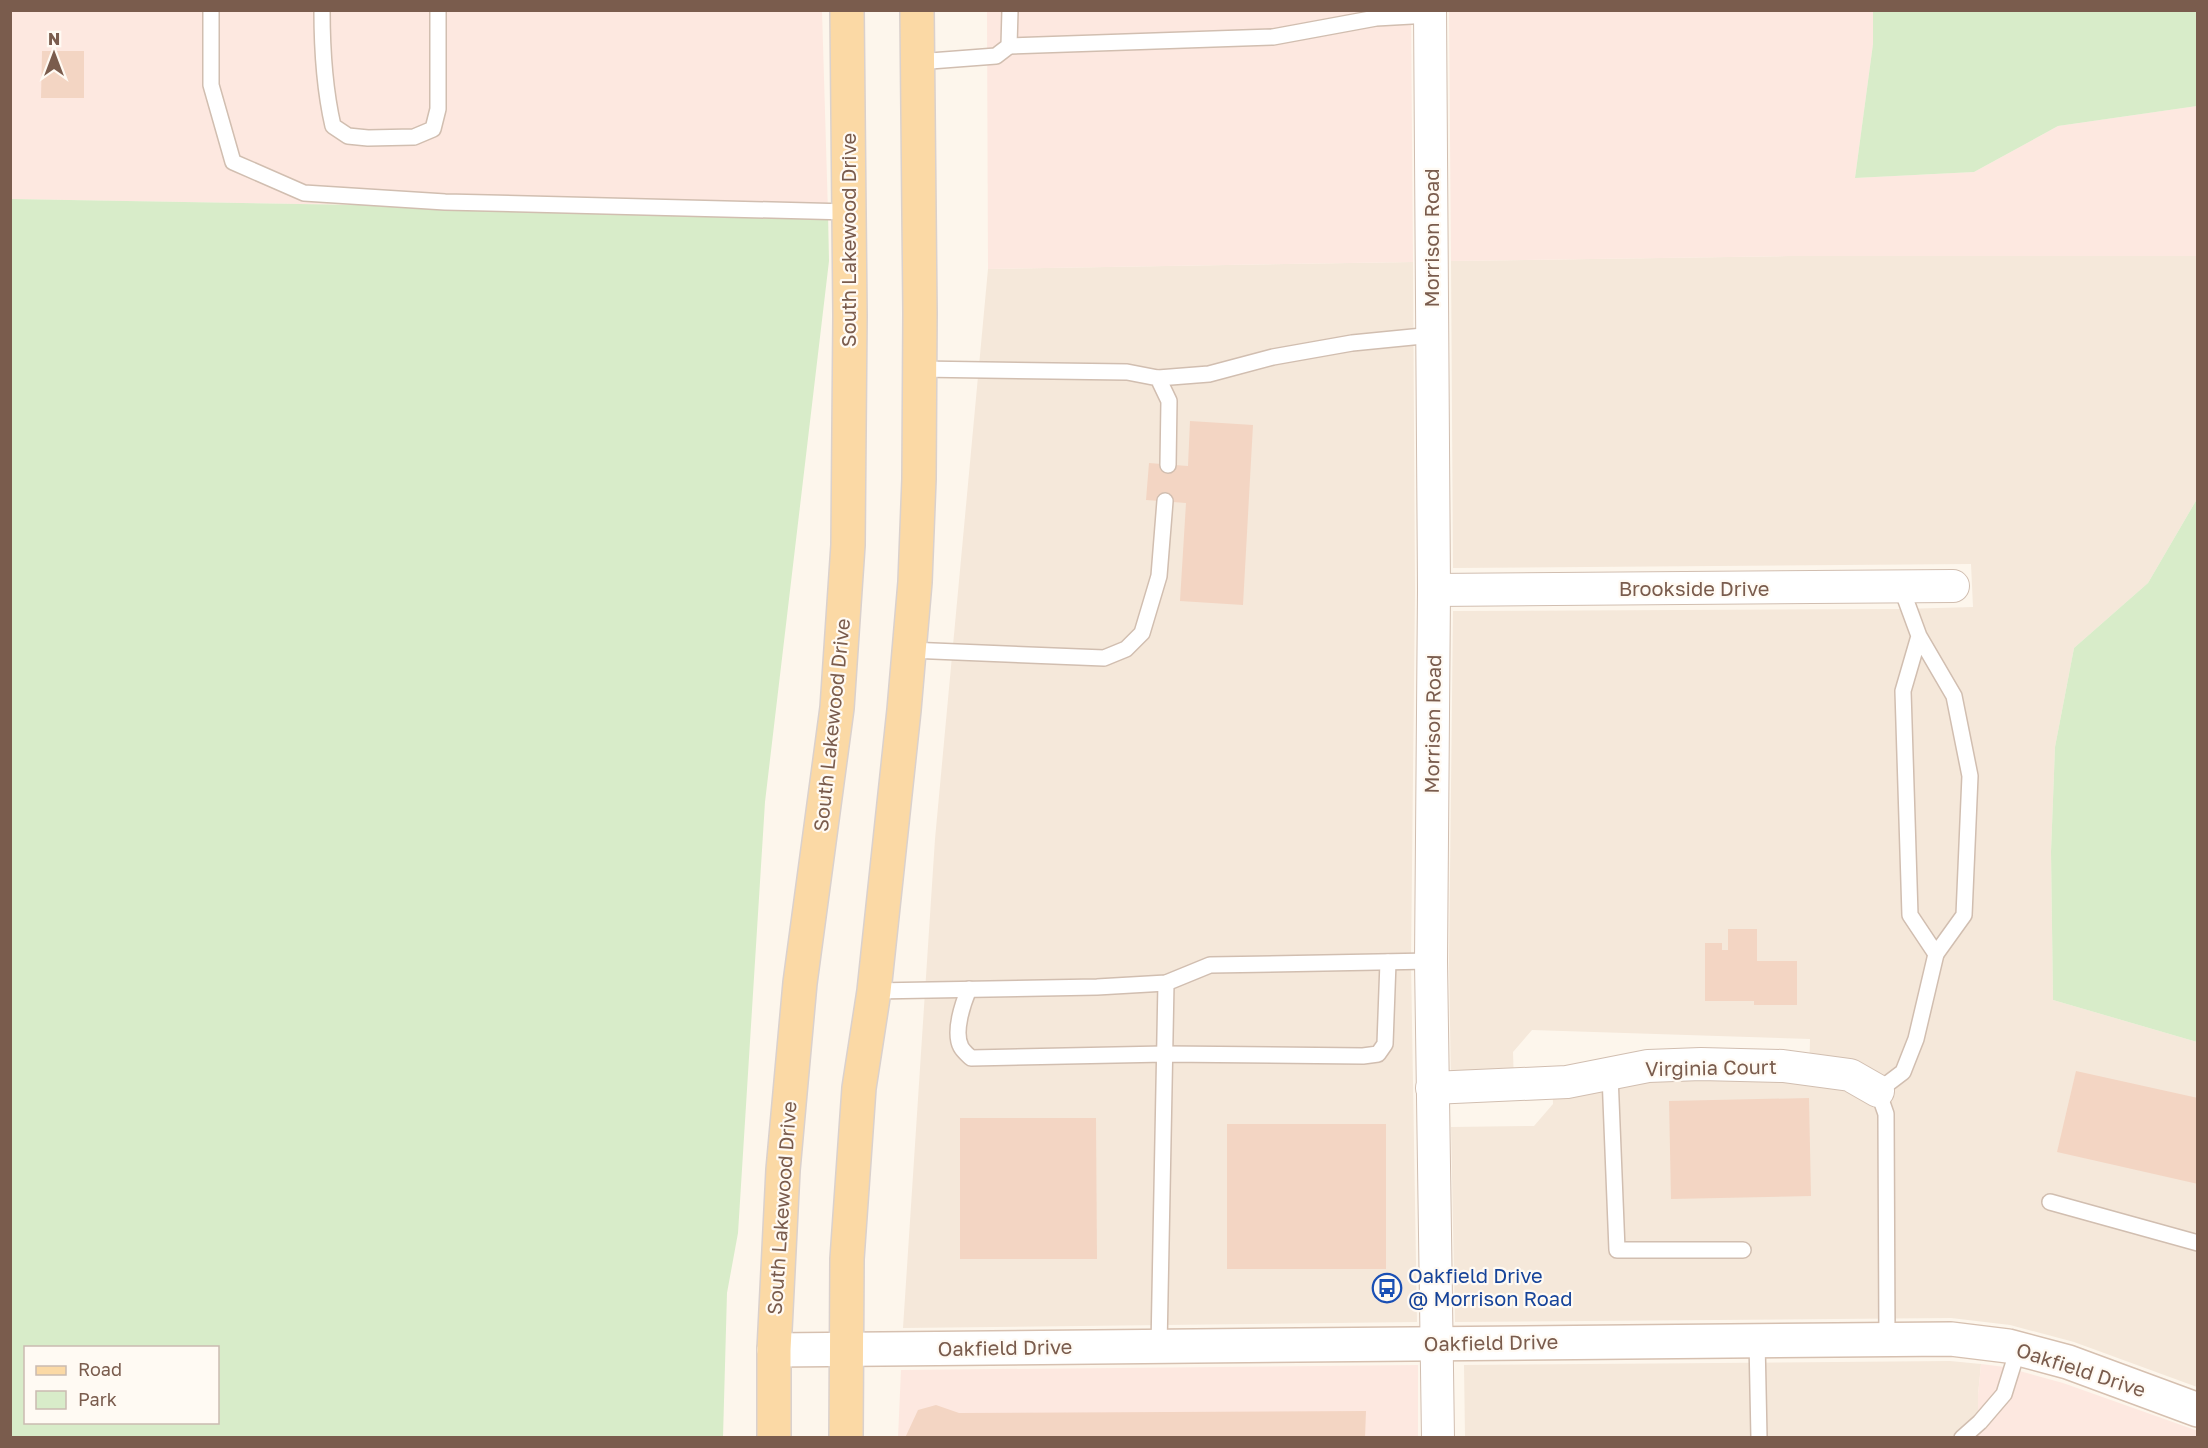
<svg xmlns="http://www.w3.org/2000/svg" width="2208" height="1448" font-family="'Golos Text',sans-serif">
  <style>
    .residential { fill: #f5e8da }
    .commercial { fill: #fde8e0 }
    .green { fill: #d8ecc9; fill-rule: evenodd }
    .building { fill: #f3d5c3 }
    .lines { fill: none; stroke-linecap: round; stroke-linejoin: round }
    .lane-casing { stroke: #d1beb0; stroke-width: 18 }
    .street-casing { stroke: #d1beb0; stroke-width: 34 }
    .secondary-casing { stroke: #d6c0b0; stroke-width: 36 }
    .primary-casing { stroke: #dad1cd; stroke-width: 36 }
    .lane { stroke: #fff; stroke-width: 15 }
    .street { stroke: #fff; stroke-width: 32 }
    .secondary { stroke: #fff; stroke-width: 33 }
    .primary { stroke: #fbd9a5; stroke-width: 33 }
    .labels { text-anchor: middle; stroke-width: 4.5; stroke-linejoin: round; paint-order: stroke }
    .street-label { font-size: 20px; fill: #7a5c4d; stroke: #fffaf3 }
    .transit-label { font-size: 20px; fill: #164399; stroke: #fffaf3; text-anchor: start }
  </style>
  <rect width="100%" height="100%" fill="#fdf6ec"/>
  <g class="residential">
    <polygon points="1789,256 2197,256 2197,499 2148,583 2074,648 2055,747 2051,852 2053,1000 2197,1042 2197,1387 2074,1342 2010,1325 1951,1318 1455,1322 1451,1127 1534,1126 1553,1104 1552,1073 1809,1081 1810,1039 1532,1030 1513,1052 1514,1084 1451,1085 1449,961 1453,611 1902,609 1973,607 1971,564 1453,568 1451,261"/>
    <polygon points="1413,262 1415,590 1411,962 1417,1322 903,1328 935,839 988,269"/>
    <polygon points="1950,1361 1981,1364 1978,1395 1978,1437 1465,1437 1464,1365"/>
  </g>
  <g class="commercial">
    <polygon points="11,11 822,11 828,213 11,199"/>
    <polygon points="987,11 1411,11 1413,262 988,269"/>
    <polygon points="1449,11 1873,11 1873,44 1855,178 1974,172 2058,126 2197,106 2197,256 1789,256 1451,261"/>
    <polygon points="1981,1364 2005,1367 2063,1383 2198,1431 2197,1438 1978,1438 1978,1395"/>
    <polygon points="1418,1365 1418,1437 898,1438 901,1370"/>
  </g>
  <g class="green">
    <polygon points="1873,11 2197,11 2197,106 2058,126 1974,172 1855,178 1873,44"/>
    <path d="M11,199l817,14 1,48 -64,541 -27,431 -11,60 -4,144 -712,1zM26,1348h192v74h-192z"/>
    <polygon points="2197,499 2198,1042 2197,1042 2053,1000 2051,852 2055,747 2074,648 2148,583"/>
  </g>
  <g class="building">
    <polygon points="42,51 84,51 84,98 41,98"/>
    <polygon points="1190,421 1253,425 1243,605 1180,601 1186,503 1146,500 1149,463 1188,466"/>
    <polygon points="1728,929 1757,929 1757,961 1797,961 1797,1005 1754,1005 1754,1001 1705,1001 1705,943 1722,943 1722,950 1728,950"/>
    <polygon points="2076,1071 2198,1098 2198,1184 2057,1152"/>
    <polygon points="1809,1098 1811,1196 1671,1199 1669,1101"/>
    <polygon points="960,1118 1096,1118 1097,1259 960,1259"/>
    <rect x="1227" y="1124" width="159" height="145"/>
    <polygon points="936,1405 959,1413 1366,1411 1365,1438 905,1438 918,1410"/>
  </g>
  <g class="lines">
    <g class="lane-casing">
      <g id="lane">
        <polyline points="211,10 211,85 233,162 304,193 445,202 849,212"/>
        <path d="M322,10c0,40 2,77 11,116l15,10 20,2 46,-1 19,-8 5,-20v-99"/>
        <polyline points="1009,46 1273,37 1376,18 1430,15"/>
        <polyline points="917,62 996,56 1009,46 1010,10"/>
        <polyline points="919,369 1127,372 1158,378 1169,401 1168,465"/>
        <polyline points="1158,378 1209,374 1273,357 1352,343 1433,335"/>
        <polyline points="1901,587 1919,636 1903,691 1910,915 1936,954 1964,915 1970,776 1954,696 1919,636"/>
        <polyline points="909,650 1104,658 1126,649 1142,633 1159,576 1165,501"/>
        <path d="M969,989c-6,14 -16,43 -8,58 2,4 7,8 10,11l194,-4 198,2 15,-2 7,-10 3,-82"/>
        <polyline points="874,991 1097,987 1166,983 1210,965 1431,961"/>
        <polyline points="1610,1075 1617,1250 1743,1250"/>
        <polyline points="2050,1202 2198,1243"/>
        <polyline points="1887,1339 1886,1114 1878,1091 1903,1072 1916,1039 1936,954"/>
        <polyline points="1757,1340 1759,1438"/>
        <polyline points="1159,1347 1166,983"/>
        <polyline points="1962,1438 1980,1422 2004,1394 2018,1349"/>
      </g>
    </g>
    <g class="street-casing">
      <g id="street">
        <polyline points="1430,10 1434,590 1431,961 1438,1438"/>
        <polyline points="1434,590 1953,586"/>
        <polyline points="1432,1088 1567,1082 1648,1066 1701,1064 1783,1066 1850,1075 1878,1091"/>
      </g>
    </g>
    <g class="secondary-casing">
      <polyline id="secondary" points="774,1350 1951,1339 2008,1346 2068,1362 2198,1410"/>
    </g>
    <g class="primary-casing">
      <g id="primary">
        <polyline points="774,1438 774,1350 783,1170 800,983 837,708 848,545 850,316 847,10"/>
        <polyline points="846,1438 847,1259 859,1088 874,991 904,710 915,582 919,479 920,313 917,10"/>
      </g>
    </g>
    <use href="#lane" class="lane"/>
    <use href="#street" class="street"/>
    <use href="#secondary" class="secondary"/>
    <use href="#primary" class="primary"/>
  </g>
  <defs>
    <g id="bus-ring" transform="scale(1.5)"><circle r="9.5" fill="#fffaf3" stroke="#1a4fb4" stroke-width="1.5"/><path d="M-5-6H5V4H4V6H2V4H-2V6H-4V4H-5ZM-3.5-4V0h7V-4ZM-3.5 1.2v1.5H-2V1.2ZM2 1.2v1.5H3.5V1.2Z" fill="#1a4fb4"/></g>
  </defs>
  <g fill-rule="evenodd">
    <use href="#bus-ring" x="1387" y="1288"/>
  </g>
  <g class="labels">
    <g class="street-label">
      <text transform="translate(1432 238) rotate(-90)" y="7">Morrison Road</text>
      <text transform="translate(849 240) rotate(-90)" y="7">South Lakewood Drive</text>
      <text x="1694" y="596">Brookside Drive</text>
      <text transform="translate(1433 724) rotate(-89)" y="7">Morrison Road</text>
      <text transform="translate(832 725) rotate(-84)" y="7">South Lakewood Drive</text>
      <text transform="translate(1711 1068) rotate(-1)" y="7">Virginia Court</text>
      <text transform="translate(782 1208) rotate(-86)" y="7">South Lakewood Drive</text>
      <text transform="translate(1491 1343) rotate(-1)" y="7">Oakfield Drive</text>
      <text transform="translate(1005 1348) rotate(-1)" y="7">Oakfield Drive</text>
      <text transform="translate(2081 1370) rotate(18)" y="7">Oakfield Drive</text>
    </g>
    <g class="transit-label">
      <text x="1408" y="1283">Oakfield Drive<tspan x="1408" dy="23">@ Morrison Road</tspan></text>
    </g>
  </g>
  <rect width="2208" height="1448" fill="none" stroke="#7a5c4d" stroke-width="24"/>
  <rect x="24" y="1346" width="195" height="78" fill="#fffaf3" stroke="#cabbb1" stroke-width="1.5"/>
  <rect x="36" y="1366" width="30" height="9" fill="#fbd9a5" stroke="#cabbb1" stroke-width="1.5"/>
  <text x="78" y="1376" font-size="18" fill="#7a5c4d">Road</text>
  <rect x="36" y="1391" width="30" height="18" fill="#d8ecc9" stroke="#cabbb1" stroke-width="1.5"/>
  <text x="78" y="1406" font-size="18" fill="#7a5c4d">Park</text>
  <g transform="translate(54 54)" stroke="#fffaf3" stroke-width="4.5" paint-order="stroke">
  <path d="M0-4.5L10 22L0 15L-10 22Z" fill="#7a5c4d"/>
  <text y="-9" font-size="16" font-weight="bold" text-anchor="middle" fill="#7a5c4d">N</text>
  </g>
</svg>
